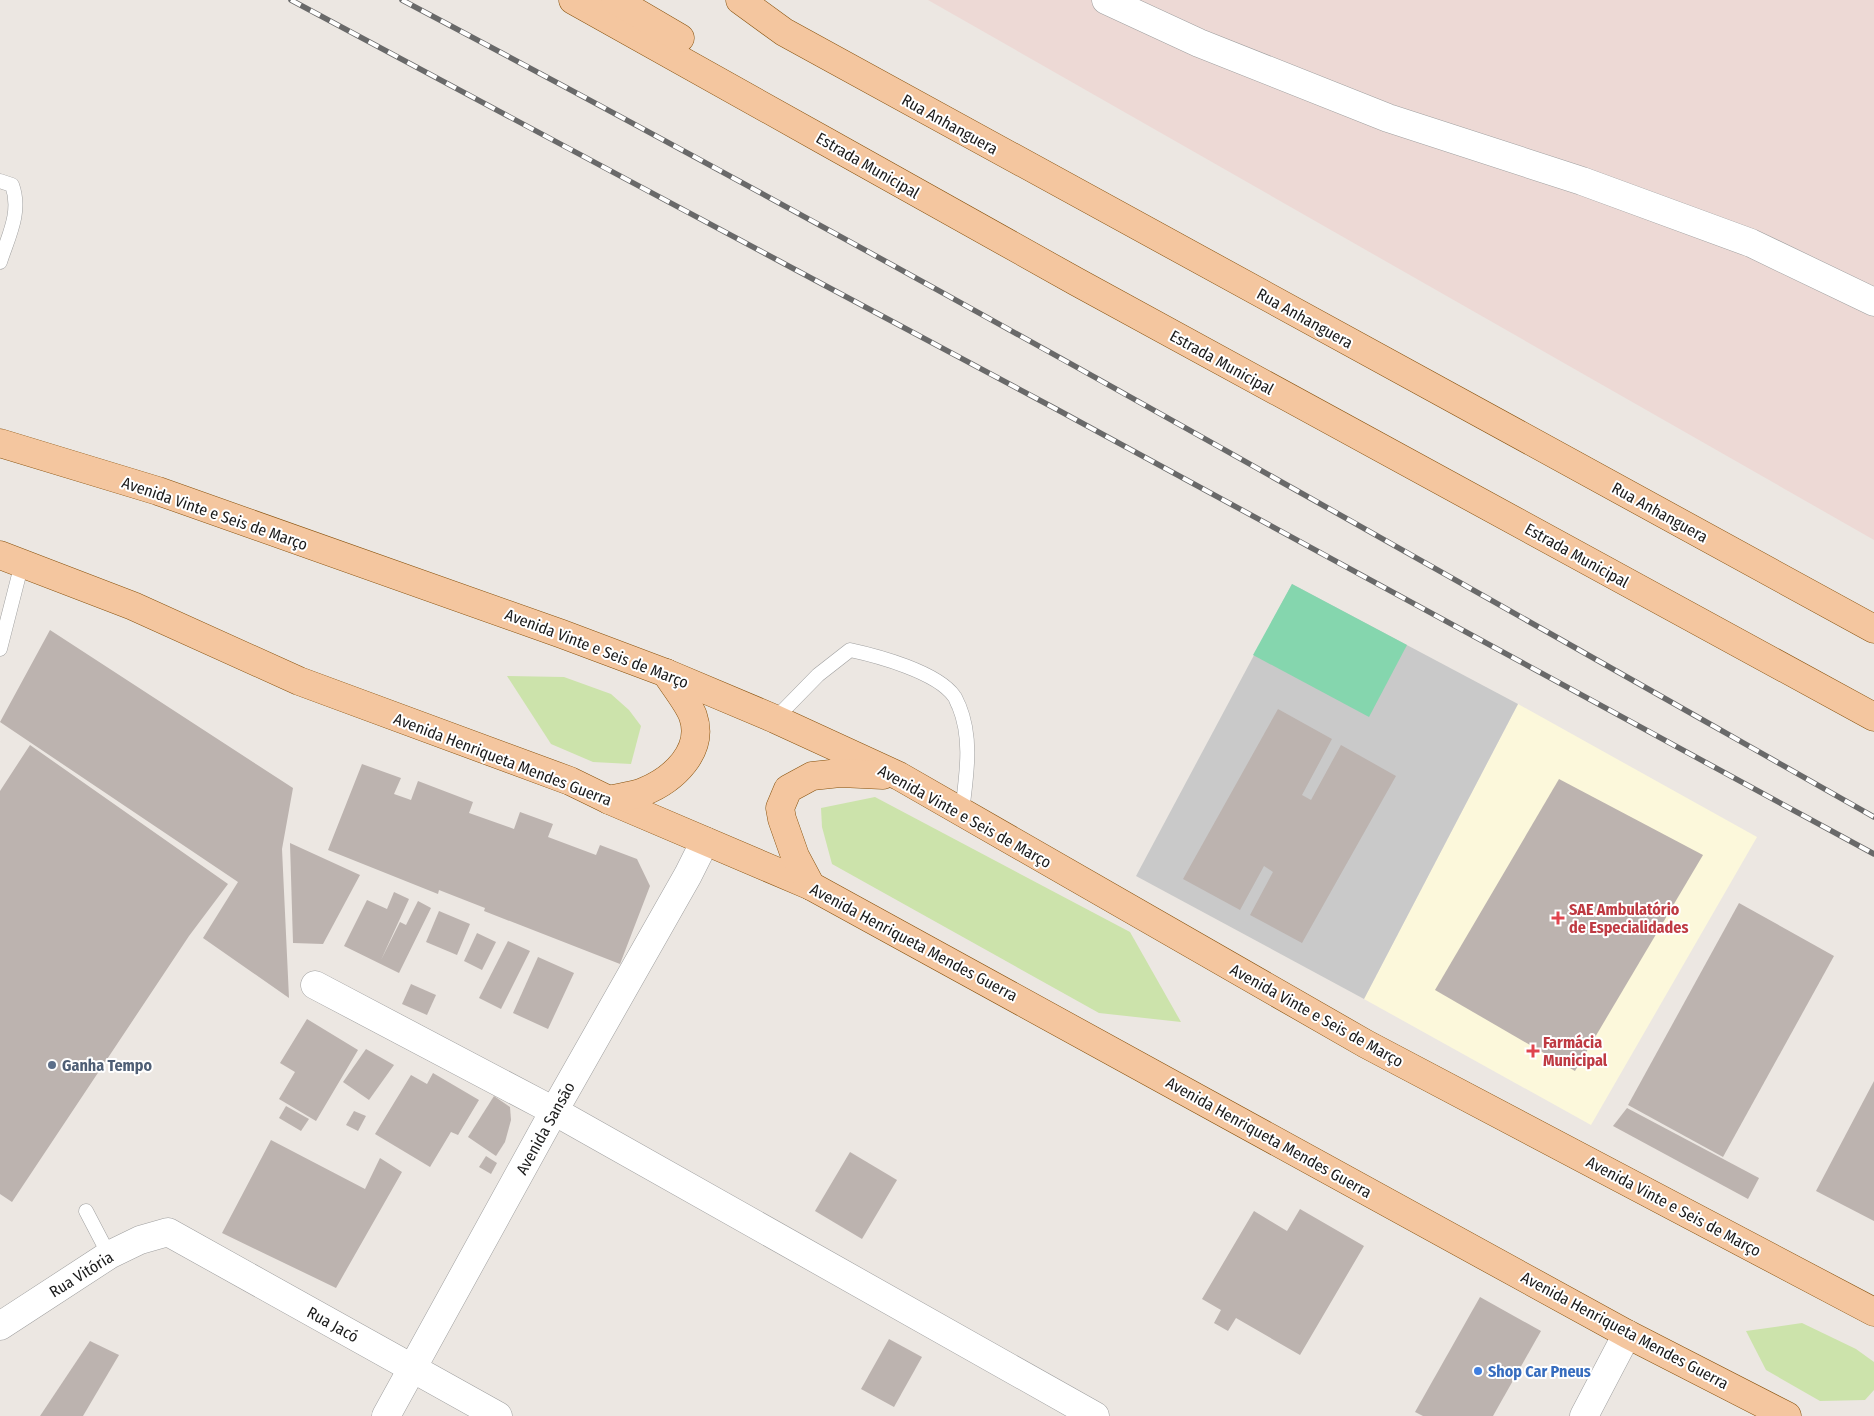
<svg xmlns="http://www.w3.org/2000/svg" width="1874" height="1416" font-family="'Fira Sans Condensed',sans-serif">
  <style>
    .education { fill: #fcf8db }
    .religious { fill: #c9c9c9 }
    .military { fill: #edd9d5 }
    .grass { fill: #cce3ab }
    .pitch { fill: #85d6ae }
    .building { fill: #bcb3af }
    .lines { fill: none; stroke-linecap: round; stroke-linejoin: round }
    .service-casing { stroke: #9f9f9f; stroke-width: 15 }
    .minor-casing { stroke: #9f9f9f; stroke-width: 29 }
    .primary-casing { stroke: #87510c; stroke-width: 29 }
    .service { stroke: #fff; stroke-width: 14 }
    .minor { stroke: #fff; stroke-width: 28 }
    .primary { stroke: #f4c69f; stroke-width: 28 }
    .rail-casing { stroke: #696969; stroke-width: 5.5 }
    .rail { stroke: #fff; stroke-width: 4; stroke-dasharray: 11; stroke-linecap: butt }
    .health-dot { fill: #e0444e; stroke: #fff; stroke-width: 2 }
    .service-dot { fill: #5c6f8a; stroke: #fff; stroke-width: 2 }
    .shop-dot { fill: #3f7fe0; stroke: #fff; stroke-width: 2 }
    .labels { text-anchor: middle; stroke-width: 4; stroke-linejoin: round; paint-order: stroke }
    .street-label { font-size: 16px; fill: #1b1b1b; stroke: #fff }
    .health-label { font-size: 16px; font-weight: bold; fill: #be3a42; stroke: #fff; text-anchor: start }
    .service-label { font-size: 16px; font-weight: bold; fill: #4e5e75; stroke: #fff; text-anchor: start }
    .shop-label { font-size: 16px; font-weight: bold; fill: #366cbe; stroke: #fff; text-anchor: start }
  </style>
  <rect width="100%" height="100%" fill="#ece7e2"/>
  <polygon class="education" points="1518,704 1757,837 1591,1125 1364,999"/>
  <polygon class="religious" points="1292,584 1518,704 1364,999 1136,876"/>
  <polygon class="military" points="928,0 1874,0 1874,540"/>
  <g class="grass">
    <polygon points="507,676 564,677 611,694 629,710 641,726 631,764 593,762 551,744"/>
    <polygon points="875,797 1130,932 1181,1022 1099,1013 832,864 822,827 821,808"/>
    <polygon points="1802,1323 1856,1349 1874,1362 1874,1390 1865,1400 1820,1401 1766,1370 1746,1331"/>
  </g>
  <polygon class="pitch" points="1292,584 1407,645 1369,717 1253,655"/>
  <g class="building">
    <polygon points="50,630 293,788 282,849 289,998 203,938 238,882 0,722"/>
    <polygon points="1278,709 1332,739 1302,795 1311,800 1341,745 1396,776 1302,943 1250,915 1273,872 1264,866 1240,910 1183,879"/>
    <polygon points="30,745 228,884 189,936 12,1202 0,1194 0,791"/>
    <polygon points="362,764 401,778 394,794 411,800 418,781 473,802 469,813 514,829 520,812 553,824 548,837 596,855 600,845 637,859 650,886 620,964 484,911 485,908 439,890 438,894 328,850"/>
    <polygon points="1559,779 1703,855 1575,1071 1435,990"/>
    <polygon points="290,843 360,875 323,944 293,943"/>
    <polygon points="394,892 409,899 381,960 400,922 406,925 418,901 431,908 399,973 344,946 367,900 387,909"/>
    <polygon points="1739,903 1834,956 1723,1157 1628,1105"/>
    <polygon points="439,911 470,924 457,955 426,942"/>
    <polygon points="477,933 496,942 482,970 464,961"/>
    <polygon points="508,941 530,951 501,1009 479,998"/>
    <polygon points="538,957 574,973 548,1029 513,1013"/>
    <polygon points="411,984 436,995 427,1015 402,1004"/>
    <polygon points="307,1019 358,1050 316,1121 279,1099 295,1072 280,1063"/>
    <polygon points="366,1049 394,1065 369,1100 343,1082"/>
    <polygon points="433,1073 479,1100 458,1135 451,1132 430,1167 375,1134 411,1075 427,1084"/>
    <polygon points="1874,1081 1874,1221 1816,1191"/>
    <polygon points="494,1096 510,1107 511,1120 505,1142 496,1156 468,1137"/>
    <polygon points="286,1106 309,1119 301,1131 279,1118"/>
    <polygon points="1627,1108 1759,1178 1748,1199 1613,1126"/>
    <polygon points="354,1111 366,1116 358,1131 346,1125"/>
    <polygon points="271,1140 365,1189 380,1158 402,1172 336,1288 222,1233"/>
    <polygon points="850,1152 897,1180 862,1239 815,1211"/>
    <polygon points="486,1156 497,1163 491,1174 479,1167"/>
    <polygon points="1300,1209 1364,1246 1300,1355 1236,1318 1228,1331 1214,1323 1221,1310 1202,1299 1254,1211 1287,1231"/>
    <polygon points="1480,1297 1541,1331 1493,1416 1423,1416 1415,1412"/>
    <polygon points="889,1339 922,1357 894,1407 861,1389"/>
    <polygon points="90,1341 119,1355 83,1416 40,1416"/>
  </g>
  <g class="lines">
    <g class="service-casing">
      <g id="service">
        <path d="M0,181l12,4c10,27 -4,52 -12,77"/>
        <polyline points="0,649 22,563"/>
        <path d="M775,719l43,-44 32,-25c28,6 87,22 104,46 2,2 3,7 5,10 14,34 7,71 3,106"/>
        <polyline points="86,1211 109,1255"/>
      </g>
    </g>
    <g class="minor-casing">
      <g id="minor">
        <polyline points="1106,0 1199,43 1388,118 1582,181 1751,243 1874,302"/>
        <polyline points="315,985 554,1111 1095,1416"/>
        <polyline points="0,1326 109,1255 140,1240 168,1232 498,1416"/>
        <polyline points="386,1416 554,1111 688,875 705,841"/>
        <polyline points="1584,1416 1627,1334"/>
      </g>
    </g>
    <g class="primary-casing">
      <g id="primary">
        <path d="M573,0c169,93 335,189 504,282l797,435"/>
        <polyline points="615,0 680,38"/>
        <polyline points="740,0 784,32 1874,629"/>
        <polyline points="0,443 158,491 562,634 666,673 775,719 899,776 1366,1044 1874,1312"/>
        <polyline points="0,555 133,606 299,681 570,781 609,800 811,886 1627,1334 1787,1416"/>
        <path d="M609,800c11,-3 24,-4 34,-8 30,-12 62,-41 50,-76 -4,-12 -20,-32 -27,-43"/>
        <polyline points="811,886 795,856 782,819 780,808 788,789 812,776 840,773 883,775"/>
      </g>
    </g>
    <use href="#service" class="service"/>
    <use href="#minor" class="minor"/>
    <use href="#primary" class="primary"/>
    <g class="rail-casing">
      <g id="rail">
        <polyline points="291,0 1058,410 1874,854"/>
        <path d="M402,0c496,262 983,540 1472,817"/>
      </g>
    </g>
    <use href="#rail" class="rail"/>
  </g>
  <g class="health-dot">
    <path d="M1555.5 910.5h5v5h5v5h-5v5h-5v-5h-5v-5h5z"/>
    <path d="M1530.5 1043.5h5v5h5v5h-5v5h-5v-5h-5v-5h5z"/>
  </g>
  <circle class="service-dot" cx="52" cy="1065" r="5"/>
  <circle class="shop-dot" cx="1478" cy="1371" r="5"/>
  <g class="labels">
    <g class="street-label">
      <text transform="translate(950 124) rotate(29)" y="6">Rua Anhanguera</text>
      <text transform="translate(868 165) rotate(30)" y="6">Estrada Municipal</text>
      <text transform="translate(1305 318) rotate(29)" y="6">Rua Anhanguera</text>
      <text transform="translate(1222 362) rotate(29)" y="6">Estrada Municipal</text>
      <text transform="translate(1660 512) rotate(29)" y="6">Rua Anhanguera</text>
      <text transform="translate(215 513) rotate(19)" y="6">Avenida Vinte e Seis de Março</text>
      <text transform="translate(1577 555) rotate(29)" y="6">Estrada Municipal</text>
      <text transform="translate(597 648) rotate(21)" y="6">Avenida Vinte e Seis de Março</text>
      <text transform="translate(503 759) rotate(21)" y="6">Avenida Henriqueta Mendes Guerra</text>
      <text transform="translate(965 816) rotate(29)" y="6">Avenida Vinte e Seis de Março</text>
      <text transform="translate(914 942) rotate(28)" y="6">Avenida Henriqueta Mendes Guerra</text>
      <text transform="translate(1317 1015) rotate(29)" y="6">Avenida Vinte e Seis de Março</text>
      <text transform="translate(545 1128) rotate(-61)" y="6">Avenida Sansão</text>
      <text transform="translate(1269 1137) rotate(29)" y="6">Avenida Henriqueta Mendes Guerra</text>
      <text transform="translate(1674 1206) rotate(28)" y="6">Avenida Vinte e Seis de Março</text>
      <text transform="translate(81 1274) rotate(-32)" y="6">Rua Vitória</text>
      <text transform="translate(333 1324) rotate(29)" y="6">Rua Jacó</text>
      <text transform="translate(1625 1330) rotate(28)" y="6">Avenida Henriqueta Mendes Guerra</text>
    </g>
    <g class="health-label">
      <text x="1569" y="915">SAE Ambulatório<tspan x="1569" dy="18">de Especialidades</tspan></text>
      <text x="1543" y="1048">Farmácia<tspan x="1543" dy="18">Municipal</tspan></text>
    </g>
    <g class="service-label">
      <text x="62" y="1071">Ganha Tempo</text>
    </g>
    <g class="shop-label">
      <text x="1488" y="1377">Shop Car Pneus</text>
    </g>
  </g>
</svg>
